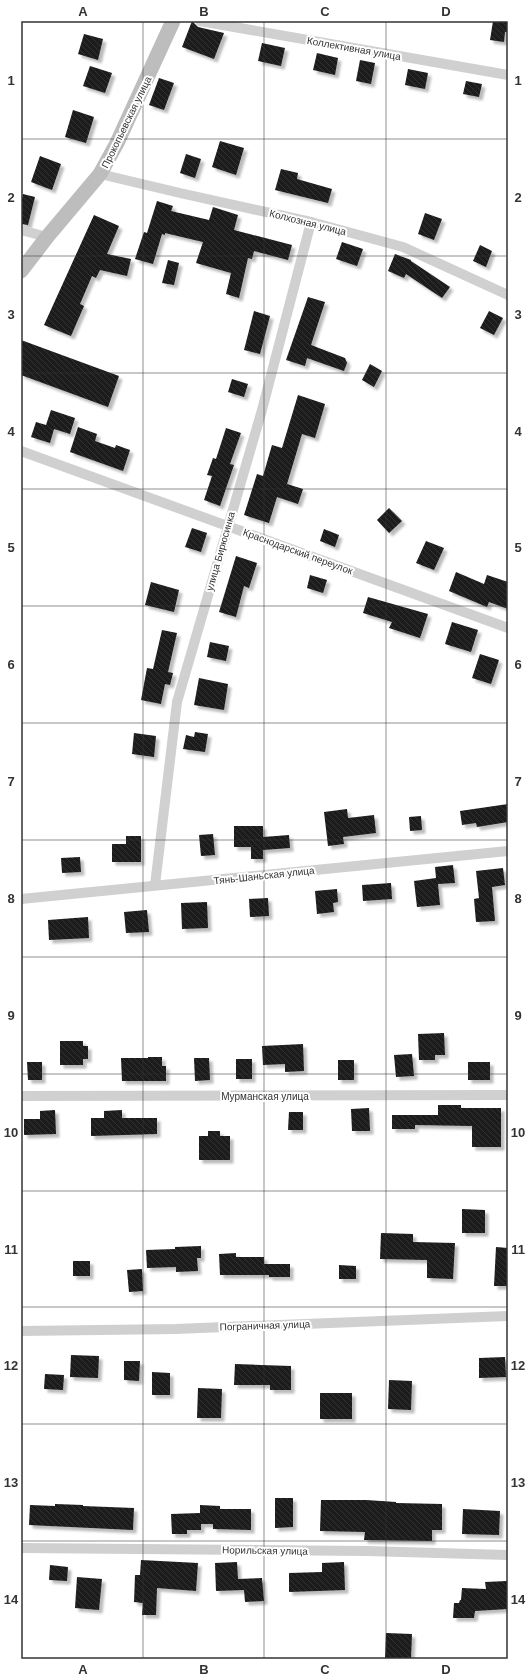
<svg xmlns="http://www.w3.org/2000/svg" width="529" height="1680" font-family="Helvetica,sans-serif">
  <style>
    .building { fill: url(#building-back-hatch); filter: url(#shadow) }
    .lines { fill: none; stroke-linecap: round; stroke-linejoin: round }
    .street { stroke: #d0d0d0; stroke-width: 10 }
    .secondary { stroke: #bdbdbd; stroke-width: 15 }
    .grid { fill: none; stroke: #333; stroke-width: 1; stroke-opacity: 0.55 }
    .labels { text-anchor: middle; stroke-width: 4; stroke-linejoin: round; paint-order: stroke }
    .street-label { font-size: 10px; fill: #333; stroke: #fff }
    .neatline { fill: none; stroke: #333; stroke-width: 1.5 }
    .grid-label { font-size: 13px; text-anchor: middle; font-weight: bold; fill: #333 }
  </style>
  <defs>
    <pattern id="building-back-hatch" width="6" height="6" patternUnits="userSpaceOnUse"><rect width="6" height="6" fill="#1a1a1a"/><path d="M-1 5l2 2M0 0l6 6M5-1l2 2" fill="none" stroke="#333"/></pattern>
    <filter id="shadow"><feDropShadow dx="3.5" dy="3.5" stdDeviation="1" flood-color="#0004"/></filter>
  </defs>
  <rect width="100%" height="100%" fill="#fff"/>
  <g class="building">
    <polygon points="192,21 198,27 224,33 214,59 182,47"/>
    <polygon points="493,21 508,21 508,32 505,32 504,42 490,40"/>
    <polygon points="84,34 103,39 98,60 78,54"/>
    <polygon points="262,43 285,48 281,66 258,61"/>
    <polygon points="317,53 338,58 335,75 313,70"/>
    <polygon points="360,60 375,63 371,84 356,81"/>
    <polygon points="90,66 112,73 105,93 83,86"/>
    <polygon points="408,69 428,73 425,89 405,85"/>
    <polygon points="159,78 174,83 164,110 149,105"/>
    <polygon points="466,81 482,84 479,97 463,94"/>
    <polygon points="73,110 94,117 86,143 65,137"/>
    <polygon points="220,141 244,148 236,175 212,167"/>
    <polygon points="186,154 201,159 195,178 180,173"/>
    <polygon points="40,156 61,164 52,190 31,182"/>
    <polygon points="281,169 298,173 297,179 332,189 328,203 275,190"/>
    <polygon points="23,194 35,197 28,225 21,224 21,202"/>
    <polygon points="157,201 173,206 171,211 209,220 213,207 238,215 234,230 292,245 288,260 254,251 252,259 248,258 239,298 226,294 231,273 196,263 203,242 165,233 165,235 162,234 153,264 135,259 144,232 147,233"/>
    <polygon points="425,213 442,219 434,240 418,234"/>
    <polygon points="94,215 119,226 107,254 131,259 127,276 100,270 96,278 92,276 80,304 84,306 71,336 44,325"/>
    <polygon points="342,242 363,249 357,266 336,259"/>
    <polygon points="480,245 492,251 486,267 473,261"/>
    <polygon points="395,254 411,260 411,261 450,287 442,298 406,274 404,278 388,271"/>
    <polygon points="168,260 179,263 174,285 162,283"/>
    <polygon points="308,297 325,302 311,345 345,358 347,363 344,371 307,358 305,366 286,360"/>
    <polygon points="254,311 270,316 260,354 244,350"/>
    <polygon points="489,311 503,318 494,335 480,328"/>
    <polygon points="21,340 119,376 108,407 21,375"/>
    <polygon points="370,364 382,371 374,387 362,380"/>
    <polygon points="232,379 248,384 244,397 228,392"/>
    <polygon points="298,395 325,404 315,438 302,434 287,484 303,489 298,504 277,497 269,523 244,515 257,474 263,476 272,445 282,448"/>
    <polygon points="51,410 75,418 70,434 54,429 50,443 31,437 36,422 46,425"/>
    <polygon points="78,427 97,434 95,441 115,448 116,445 130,450 123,471 70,452"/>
    <polygon points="226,428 241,433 230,464 234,465 220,506 204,500 212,476 207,475 213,458 216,459"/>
    <polygon points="389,508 402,521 389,533 377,520"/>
    <polygon points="192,528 207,533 201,552 185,547"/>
    <polygon points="324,529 339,535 335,547 320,541"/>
    <polygon points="426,541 444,548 434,570 416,563"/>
    <polygon points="236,556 257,563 249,588 244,586 236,617 219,612"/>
    <polygon points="456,572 484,584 487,575 508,582 508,609 489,602 487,607 449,591"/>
    <polygon points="310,575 327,580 323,593 307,588"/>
    <polygon points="151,582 179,590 174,612 145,605"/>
    <polygon points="368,597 428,614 420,638 389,628 392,622 363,613"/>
    <polygon points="452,622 478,630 471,652 445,644"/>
    <polygon points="162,630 177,633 168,672 173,673 170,685 165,684 161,704 141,700 147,668 153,669"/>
    <polygon points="210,642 229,646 226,661 207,657"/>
    <polygon points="480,654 499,660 491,684 472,678"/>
    <polygon points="199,678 228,684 224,710 194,705"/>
    <polygon points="195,732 208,734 205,752 183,749 186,735 194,737"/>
    <polygon points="134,733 156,736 154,757 132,754"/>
    <polygon points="508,804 508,822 477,827 476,823 462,825 460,811"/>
    <polygon points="347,809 348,818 374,815 376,833 343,837 344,844 328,846 324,812"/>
    <polygon points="421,816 422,830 410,831 409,817"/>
    <polygon points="234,826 263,826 263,837 289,835 290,848 263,850 263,859 251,859 251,847 234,847"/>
    <polygon points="213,834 215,855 201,856 199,835"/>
    <polygon points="126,836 141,836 141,862 112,862 112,844 126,844"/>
    <polygon points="80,857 81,872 62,873 61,858"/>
    <polygon points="453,865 455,883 438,884 440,905 417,907 414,881 436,878 435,867"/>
    <polygon points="503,868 505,885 492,887 495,921 476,922 474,899 479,898 476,871"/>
    <polygon points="391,883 392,899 363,901 362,885"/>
    <polygon points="337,889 338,902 333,903 334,912 317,914 315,891"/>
    <polygon points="268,898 269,916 250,917 249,899"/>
    <polygon points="207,902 208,928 182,929 181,903"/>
    <polygon points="147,910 149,932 126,933 124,912"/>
    <polygon points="88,917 89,938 49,940 48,920"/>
    <polygon points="444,1033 445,1055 435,1055 435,1060 419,1060 418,1034"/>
    <polygon points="60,1041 83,1041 83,1046 88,1046 88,1059 83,1059 83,1065 60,1065"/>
    <polygon points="303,1044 304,1071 285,1072 285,1064 263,1065 262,1046"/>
    <polygon points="412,1054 414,1076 396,1077 394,1055"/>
    <polygon points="148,1057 162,1057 162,1066 166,1066 166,1081 122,1081 121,1058 148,1058"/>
    <polygon points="194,1058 209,1058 210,1080 195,1081"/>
    <rect x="236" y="1059" width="16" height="20"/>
    <rect x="338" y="1060" width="16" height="20"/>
    <polygon points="27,1062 42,1062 42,1080 28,1080"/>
    <rect x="468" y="1062" width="22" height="18"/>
    <polygon points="438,1105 461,1105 461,1108 501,1108 501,1147 472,1147 472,1126 415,1125 415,1129 392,1129 392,1115 438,1115"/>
    <polygon points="369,1108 370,1131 352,1131 351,1109"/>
    <polygon points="55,1110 56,1134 24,1135 24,1119 40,1119 40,1111"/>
    <polygon points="122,1110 122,1118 157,1118 157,1134 91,1136 91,1118 104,1118 104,1111"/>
    <polygon points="289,1112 303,1112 303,1130 288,1130"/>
    <polygon points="208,1131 220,1131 220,1136 230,1136 230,1160 199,1160 199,1136 208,1136"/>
    <polygon points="462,1209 485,1210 485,1233 462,1233"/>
    <polygon points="381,1233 413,1234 413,1242 455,1243 453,1279 427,1278 427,1260 380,1259"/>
    <polygon points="201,1246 201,1258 197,1258 198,1271 176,1272 176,1267 147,1268 146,1250 175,1249 175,1247"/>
    <polygon points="496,1247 508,1248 508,1286 494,1286"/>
    <polygon points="236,1253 236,1257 264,1257 264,1264 290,1264 290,1277 269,1277 269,1275 220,1275 219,1254"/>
    <rect x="73" y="1261" width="17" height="15"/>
    <polygon points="339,1265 356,1266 356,1279 339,1279"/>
    <polygon points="142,1269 143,1291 129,1292 127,1270"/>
    <polygon points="71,1355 99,1356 98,1378 70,1377"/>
    <polygon points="505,1357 506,1377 479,1378 479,1358"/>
    <polygon points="124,1361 140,1361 139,1381 124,1380"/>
    <polygon points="235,1364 291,1366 291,1390 270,1390 270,1385 234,1385"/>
    <polygon points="152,1372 170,1373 170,1395 152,1395"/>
    <polygon points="45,1374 64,1375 63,1390 44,1389"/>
    <polygon points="389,1380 412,1381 411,1410 388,1409"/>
    <polygon points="198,1388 222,1389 221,1418 197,1418"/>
    <rect x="320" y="1393" width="32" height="26"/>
    <polygon points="275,1498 293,1498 293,1527 275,1528"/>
    <polygon points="321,1500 366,1500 396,1502 396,1503 442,1504 442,1530 432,1530 432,1541 364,1540 365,1532 320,1531"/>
    <polygon points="55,1504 83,1505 83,1506 134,1508 133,1530 29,1525 30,1505 55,1506"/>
    <polygon points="200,1505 220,1506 220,1509 251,1509 251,1530 213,1529 213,1524 201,1524 201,1530 187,1530 187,1534 172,1534 171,1514 200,1513"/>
    <polygon points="463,1509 500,1511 499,1535 462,1534"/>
    <polygon points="141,1560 198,1563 196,1591 157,1588 156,1615 142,1615 143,1603 134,1602 135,1575 140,1575"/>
    <polygon points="237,1562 238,1579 262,1578 264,1601 245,1602 244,1590 216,1591 215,1563"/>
    <polygon points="344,1562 345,1590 289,1592 289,1573 322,1572 322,1563"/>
    <polygon points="50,1565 68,1567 67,1581 49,1580"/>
    <polygon points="77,1577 102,1579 99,1610 75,1608"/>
    <polygon points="507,1581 508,1609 475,1611 474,1618 453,1618 454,1603 459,1603 460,1600 461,1600 462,1588 486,1589 485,1582"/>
    <polygon points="386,1633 412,1634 411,1659 385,1659"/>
  </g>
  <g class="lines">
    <g class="street">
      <polyline points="200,21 508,75"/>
      <polyline points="100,174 180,193 311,222 403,247 508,295"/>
      <polyline points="21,230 47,237"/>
      <polyline points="21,451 508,628"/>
      <polyline points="155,885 177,702 262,410 311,222"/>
      <polyline points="21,899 508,851"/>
      <polyline points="21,1096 508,1095"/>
      <polyline points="21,1331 176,1329 508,1316"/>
      <polyline points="21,1548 367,1551 508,1555"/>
    </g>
    <polyline class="secondary" points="21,271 47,237 100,174 117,143 173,21"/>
  </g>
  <path class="grid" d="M143,21v1638M264,21v1638M386,21v1638M21,139h487M21,256h487M21,373h487M21,489h487M21,606h487M21,723h487M21,840h487M21,957h487M21,1074h487M21,1191h487M21,1307h487M21,1424h487M21,1541h487"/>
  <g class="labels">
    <g class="street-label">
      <text transform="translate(354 48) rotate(10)" y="4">Коллективная улица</text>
      <text transform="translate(126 122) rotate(-64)" y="4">Прокопьевская улица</text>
      <text transform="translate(308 222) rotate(14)" y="4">Колхозная улица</text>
      <text transform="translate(220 551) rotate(-74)" y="4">улица Бирюсинка</text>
      <text transform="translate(298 551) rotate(20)" y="4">Краснодарский переулок</text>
      <text transform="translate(264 875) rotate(-6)" y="4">Тянь-Шаньская улица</text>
      <text x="265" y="1100">Мурманская улица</text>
      <text transform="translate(265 1325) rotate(-2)" y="4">Пограничная улица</text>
      <text transform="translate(265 1550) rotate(1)" y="4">Норильская улица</text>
    </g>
  </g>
  <rect width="529" height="1680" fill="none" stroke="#ffffff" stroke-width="44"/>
  <rect x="22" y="22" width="485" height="1636" class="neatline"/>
  <g class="grid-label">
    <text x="83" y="16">A</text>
    <text x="204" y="16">B</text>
    <text x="325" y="16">C</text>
    <text x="446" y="16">D</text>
    <text x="11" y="85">1</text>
    <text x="518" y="85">1</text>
    <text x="11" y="202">2</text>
    <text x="518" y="202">2</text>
    <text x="11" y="319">3</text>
    <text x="518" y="319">3</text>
    <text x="11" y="436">4</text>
    <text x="518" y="436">4</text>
    <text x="11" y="552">5</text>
    <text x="518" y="552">5</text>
    <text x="11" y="669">6</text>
    <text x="518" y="669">6</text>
    <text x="11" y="786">7</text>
    <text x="518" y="786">7</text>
    <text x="11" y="903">8</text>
    <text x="518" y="903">8</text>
    <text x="11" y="1020">9</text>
    <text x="518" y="1020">9</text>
    <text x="11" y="1137">10</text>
    <text x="518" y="1137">10</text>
    <text x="11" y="1254">11</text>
    <text x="518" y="1254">11</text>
    <text x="11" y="1370">12</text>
    <text x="518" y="1370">12</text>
    <text x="11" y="1487">13</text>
    <text x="518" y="1487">13</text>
    <text x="11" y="1604">14</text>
    <text x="518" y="1604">14</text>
    <text x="83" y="1674">A</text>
    <text x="204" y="1674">B</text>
    <text x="325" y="1674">C</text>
    <text x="446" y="1674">D</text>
  </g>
</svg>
